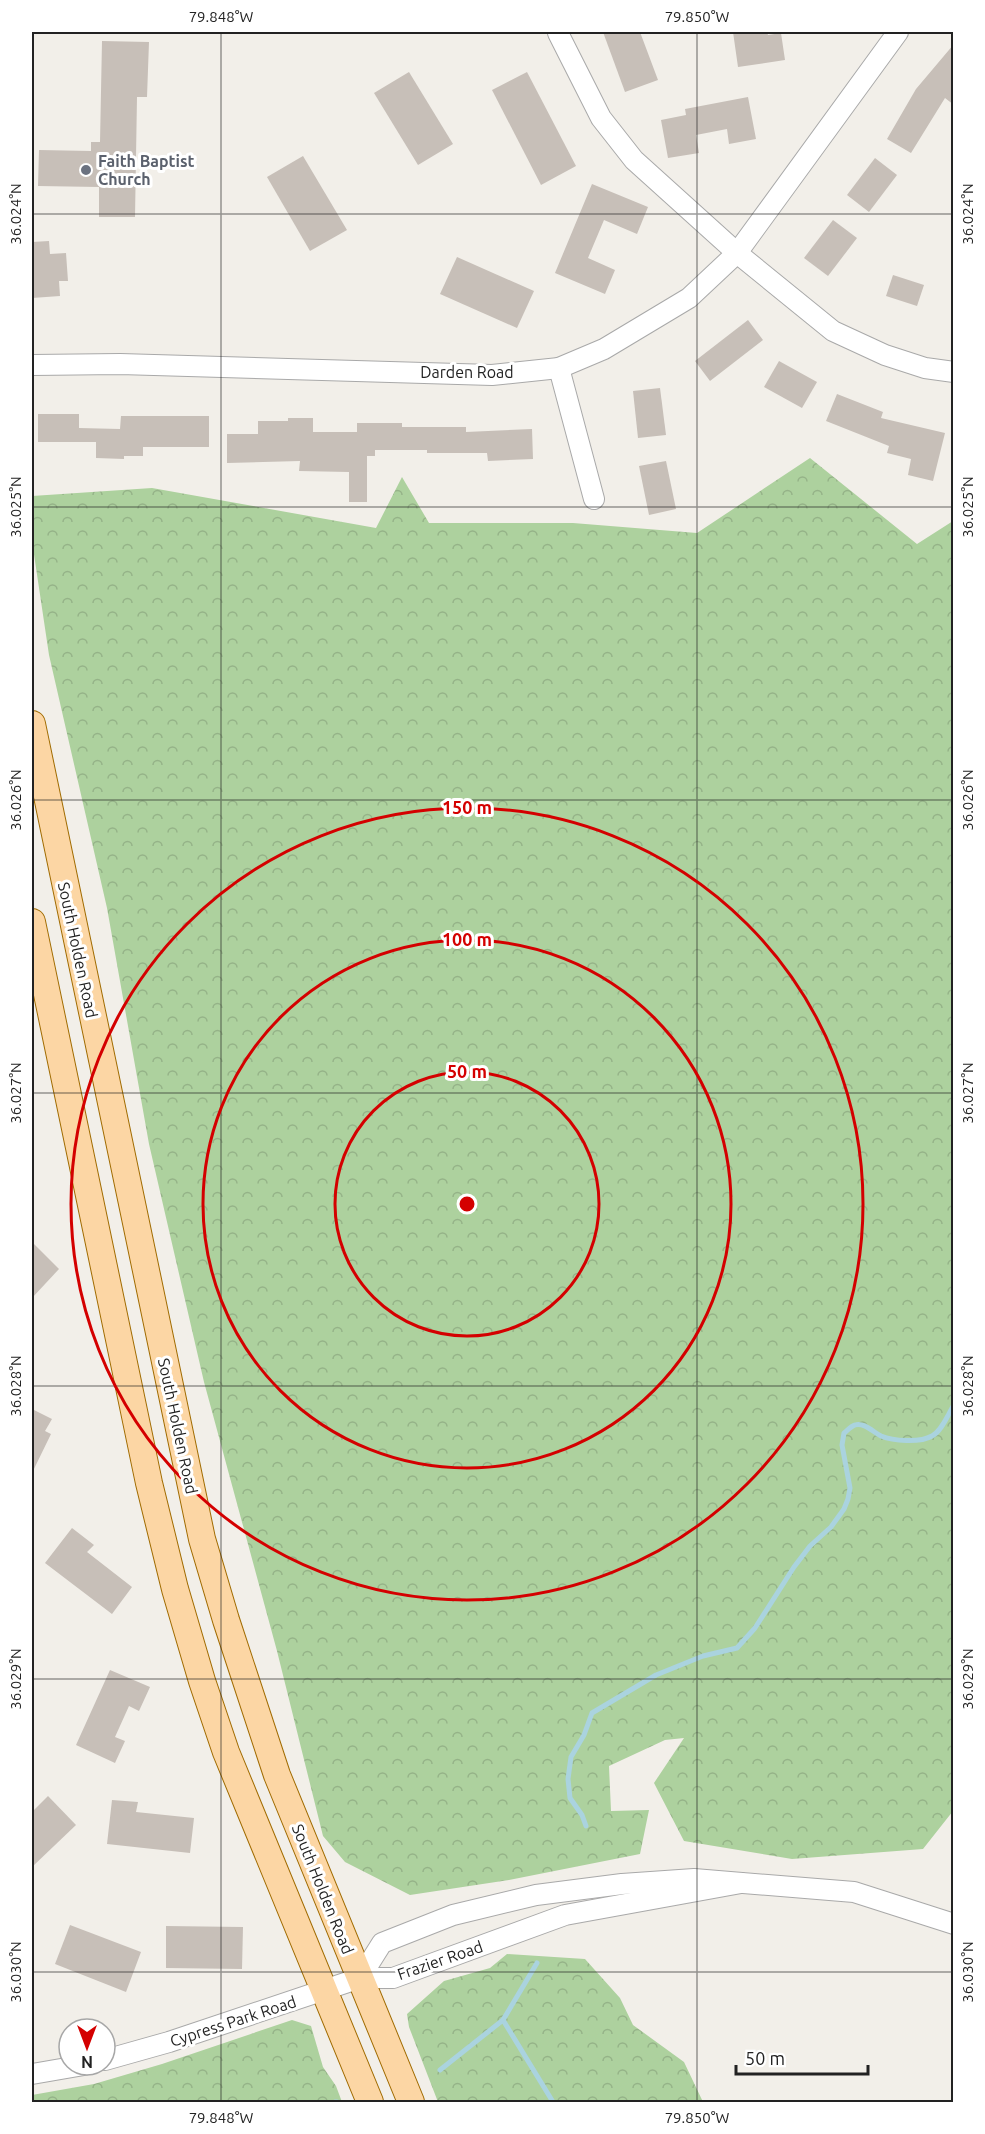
<svg xmlns="http://www.w3.org/2000/svg" width="985" height="2134" font-family="Ubuntu,sans-serif">
  <style>
    .forest { fill: url(#forest-crowns) }
    .lines { fill: none; stroke-linecap: round; stroke-linejoin: round }
    .stream { stroke: #aad3df; stroke-width: 5 }
    .building { fill: #c7bfb8 }
    .minor-casing { stroke: #a9a9a9; stroke-width: 22 }
    .major-casing { stroke: #a06b00; stroke-width: 28 }
    .minor { stroke: #fff; stroke-width: 20 }
    .major { stroke: #fcd6a4; stroke-width: 26 }
    .ticks { fill: none; stroke: #222; stroke-width: 1.5; stroke-opacity: 0.45 }
    .ring { fill: none; stroke: #d40000; stroke-width: 3 }
    .worship-dot { fill: #6b7280; stroke: #fff; stroke-width: 2 }
    .labels { text-anchor: middle; stroke-width: 6; stroke-linejoin: round; paint-order: stroke }
    .worship-label { font-size: 16px; font-weight: bold; fill: #5b616d; stroke: #fff; text-anchor: start }
    .street-label { font-size: 16px; fill: #222; stroke: #fff }
    .centre { fill: #d40000; stroke: #fff; stroke-width: 3 }
    .ring-label { font-size: 18px; text-anchor: middle; font-weight: bold; fill: #d40000; stroke: #fff; stroke-width: 6; stroke-linejoin: round; paint-order: stroke }
    .neatline { fill: none; stroke: #222; stroke-width: 2 }
    .ticks-label { font-size: 15px; text-anchor: middle; fill: #222 }
  </style>
  <defs>
    <pattern id="forest-crowns" width="20" height="18" patternUnits="userSpaceOnUse" patternTransform="scale(1.5)"><rect width="20" height="18" fill="#add19e"/><path d="M2 6a3 3 0 1 1 6 0M12 15a3 3 0 1 1 6 0" fill="none" stroke="#95b388"/></pattern>
  </defs>
  <rect width="100%" height="100%" fill="#f2efe9"/>
  <g class="forest">
    <polygon points="810,458 917,544 953,521 953,1811 923,1849 792,1859 684,1841 654,1783 684,1738 665,1740 609,1766 611,1811 649,1810 640,1854 509,1880 410,1895 345,1862 323,1836 277,1651 204,1382 149,1144 107,908 49,655 32,541 32,496 152,488 376,528 402,477 429,523 573,523 697,533"/>
    <polygon points="507,1954 585,1959 620,1998 633,2025 684,2062 703,2102 438,2102 409,2027 407,2014 444,1981 490,1968"/>
    <polygon points="292,2020 311,2026 323,2067 336,2086 342,2102 32,2102 32,2095 94,2084 162,2064"/>
  </g>
  <g class="lines">
    <g class="stream">
      <path d="M586,1826l-4,-11 -12,-17 -2,-19 3,-22 13,-22 8,-22 64,-38 47,-19 34,-8 18,-20 39,-61 16,-21 21,-19 13,-18 4,-10 2,-11 -8,-43 2,-12c3,-2 7,-7 11,-8 9,-3 18,7 26,11 12,5 39,7 51,0 10,-5 16,-22 22,-31"/>
      <polyline points="503,2020 553,2102"/>
      <polyline points="440,2070 503,2020 537,1963"/>
      <polyline points="335,2102 337,2102"/>
    </g>
  </g>
  <g class="building">
    <polygon points="603,32 640,32 658,80 625,92"/>
    <polygon points="733,32 767,32 768,35 781,33 785,60 738,67"/>
    <polygon points="102,41 149,42 147,97 137,97 135,217 99,217 99,187 38,186 39,150 91,151 91,142 100,142"/>
    <polygon points="954,44 954,105 945,98 911,153 887,139 916,89"/>
    <polygon points="409,72 453,144 418,165 374,93"/>
    <polygon points="527,72 576,166 541,185 492,90"/>
    <polygon points="748,97 756,139 729,144 727,129 696,135 699,153 668,158 661,120 686,115 685,109"/>
    <polygon points="303,156 347,230 310,251 267,177"/>
    <polygon points="875,158 897,175 869,212 847,195"/>
    <polygon points="592,184 648,207 637,234 604,220 588,258 615,270 605,294 555,273"/>
    <polygon points="833,220 857,238 828,276 804,258"/>
    <polygon points="49,241 50,254 66,253 68,281 59,281 60,296 32,298 32,242"/>
    <polygon points="457,257 534,291 517,328 440,294"/>
    <polygon points="893,275 924,285 917,306 886,296"/>
    <polygon points="748,320 763,340 710,381 695,361"/>
    <polygon points="779,361 817,382 802,408 764,387"/>
    <polygon points="660,388 666,435 638,438 633,391"/>
    <polygon points="837,394 883,412 881,418 945,433 933,481 908,475 911,459 887,453 889,446 826,421"/>
    <polygon points="38,414 79,414 79,428 120,429 121,416 209,416 209,447 143,447 143,456 124,456 124,459 96,458 96,442 38,442"/>
    <polygon points="288,418 313,418 313,432 357,432 357,423 402,423 402,427 466,427 466,432 532,429 533,459 488,461 487,453 427,453 427,450 375,450 375,456 367,456 367,502 349,502 349,472 299,471 300,461 227,463 227,434 258,434 258,421 288,421"/>
    <polygon points="666,461 676,509 649,515 639,466"/>
    <polygon points="32,1242 59,1269 32,1298"/>
    <polygon points="32,1409 52,1419 45,1431 51,1434 32,1473"/>
    <polygon points="72,1528 94,1545 87,1552 132,1587 112,1614 45,1563"/>
    <polygon points="110,1670 150,1687 139,1711 129,1706 115,1737 125,1741 115,1763 76,1745"/>
    <polygon points="48,1796 76,1825 32,1867 32,1812"/>
    <polygon points="112,1800 138,1802 136,1812 194,1818 190,1853 107,1844"/>
    <polygon points="70,1925 141,1952 126,1992 55,1964"/>
    <polygon points="166,1926 243,1927 242,1969 166,1968"/>
  </g>
  <g class="lines">
    <g class="minor-casing">
      <g id="minor">
        <polyline points="558,33 601,118 634,160 737,253 833,331 885,355 925,368 954,372"/>
        <polyline points="32,365 120,364 492,375 559,368 604,349 689,298 737,253 898,32"/>
        <polyline points="559,368 594,499"/>
        <polyline points="360,1978 382,1943 453,1915 536,1895 622,1884 694,1879 854,1892 954,1924"/>
        <polyline points="105,2060 169,2042 360,1978 393,1978 565,1915 741,1883"/>
        <polyline points="32,2074 84,2065"/>
      </g>
    </g>
    <g class="major-casing">
      <g id="major">
        <polyline points="32,724 202,1539 226,1620 277,1775 411,2102"/>
        <polyline points="32,922 149,1483 175,1589 202,1681 226,1752 370,2102"/>
      </g>
    </g>
    <use href="#minor" class="minor"/>
    <use href="#major" class="major"/>
  </g>
  <path class="ticks" d="M221,32v2070M697,32v2070M32,214h922M32,507h922M32,800h922M32,1093h922M32,1386h922M32,1679h922M32,1972h922"/>
  <g class="ring">
    <circle cx="467" cy="1204" r="132"/>
    <circle cx="467" cy="1204" r="264"/>
    <circle cx="467" cy="1204" r="396"/>
  </g>
  <circle class="worship-dot" cx="86" cy="170" r="6"/>
  <g class="labels">
    <g class="worship-label">
      <text x="98" y="167">Faith Baptist<tspan x="98" dy="18">Church</tspan></text>
    </g>
    <g class="street-label">
      <text x="467" y="378">Darden Road</text>
      <text transform="translate(78 950) rotate(78)" y="6">South Holden Road</text>
      <text transform="translate(178 1426) rotate(78)" y="6">South Holden Road</text>
      <text transform="translate(323 1889) rotate(68)" y="6">South Holden Road</text>
      <text transform="translate(440 1960) rotate(-19)" y="6">Frazier Road</text>
      <text transform="translate(233 2021) rotate(-18)" y="6">Cypress Park Road</text>
    </g>
  </g>
  <circle cx="467" cy="1204" r="9" class="centre"/>
  <g class="ring-label">
    <text x="467" y="814">150 m</text>
    <text x="467" y="946">100 m</text>
    <text x="467" y="1078">50 m</text>
  </g>
  <rect width="985" height="2134" fill="none" stroke="#ffffff" stroke-width="66"/>
  <g transform="translate(87 2047) rotate(180)"><circle r="28" fill="#ffffff" stroke="#a7a7a7" stroke-width="1.5"/>
  <path d="M0-4.5L10 22L0 15L-10 22Z" fill="#d40000"/>
  <text y="-9" font-size="16" font-weight="bold" text-anchor="middle" fill="#222222">N</text>
  </g>
  <path d="M736 2065v9h132v-9" fill="none" stroke="#222222" stroke-width="3"/>
  <text x="745" y="2065" font-size="18" fill="#222222" stroke="#ffffff" stroke-width="4.5" paint-order="stroke">50 m</text>
  <rect x="33" y="33" width="919" height="2068" class="neatline"/>
  <g class="ticks-label">
    <text x="221" y="22">79.848°W</text>
    <text x="697" y="22">79.850°W</text>
    <text transform="translate(968 214) rotate(-90)" y="5">36.024°N</text>
    <text transform="translate(16 214) rotate(-90)" y="5">36.024°N</text>
    <text transform="translate(968 507) rotate(-90)" y="5">36.025°N</text>
    <text transform="translate(16 507) rotate(-90)" y="5">36.025°N</text>
    <text transform="translate(16 800) rotate(-90)" y="5">36.026°N</text>
    <text transform="translate(968 800) rotate(-90)" y="5">36.026°N</text>
    <text transform="translate(16 1093) rotate(-90)" y="5">36.027°N</text>
    <text transform="translate(968 1093) rotate(-90)" y="5">36.027°N</text>
    <text transform="translate(16 1386) rotate(-90)" y="5">36.028°N</text>
    <text transform="translate(968 1386) rotate(-90)" y="5">36.028°N</text>
    <text transform="translate(968 1679) rotate(-90)" y="5">36.029°N</text>
    <text transform="translate(16 1679) rotate(-90)" y="5">36.029°N</text>
    <text transform="translate(16 1972) rotate(-90)" y="5">36.030°N</text>
    <text transform="translate(968 1972) rotate(-90)" y="5">36.030°N</text>
    <text x="221" y="2123">79.848°W</text>
    <text x="697" y="2123">79.850°W</text>
  </g>
</svg>
